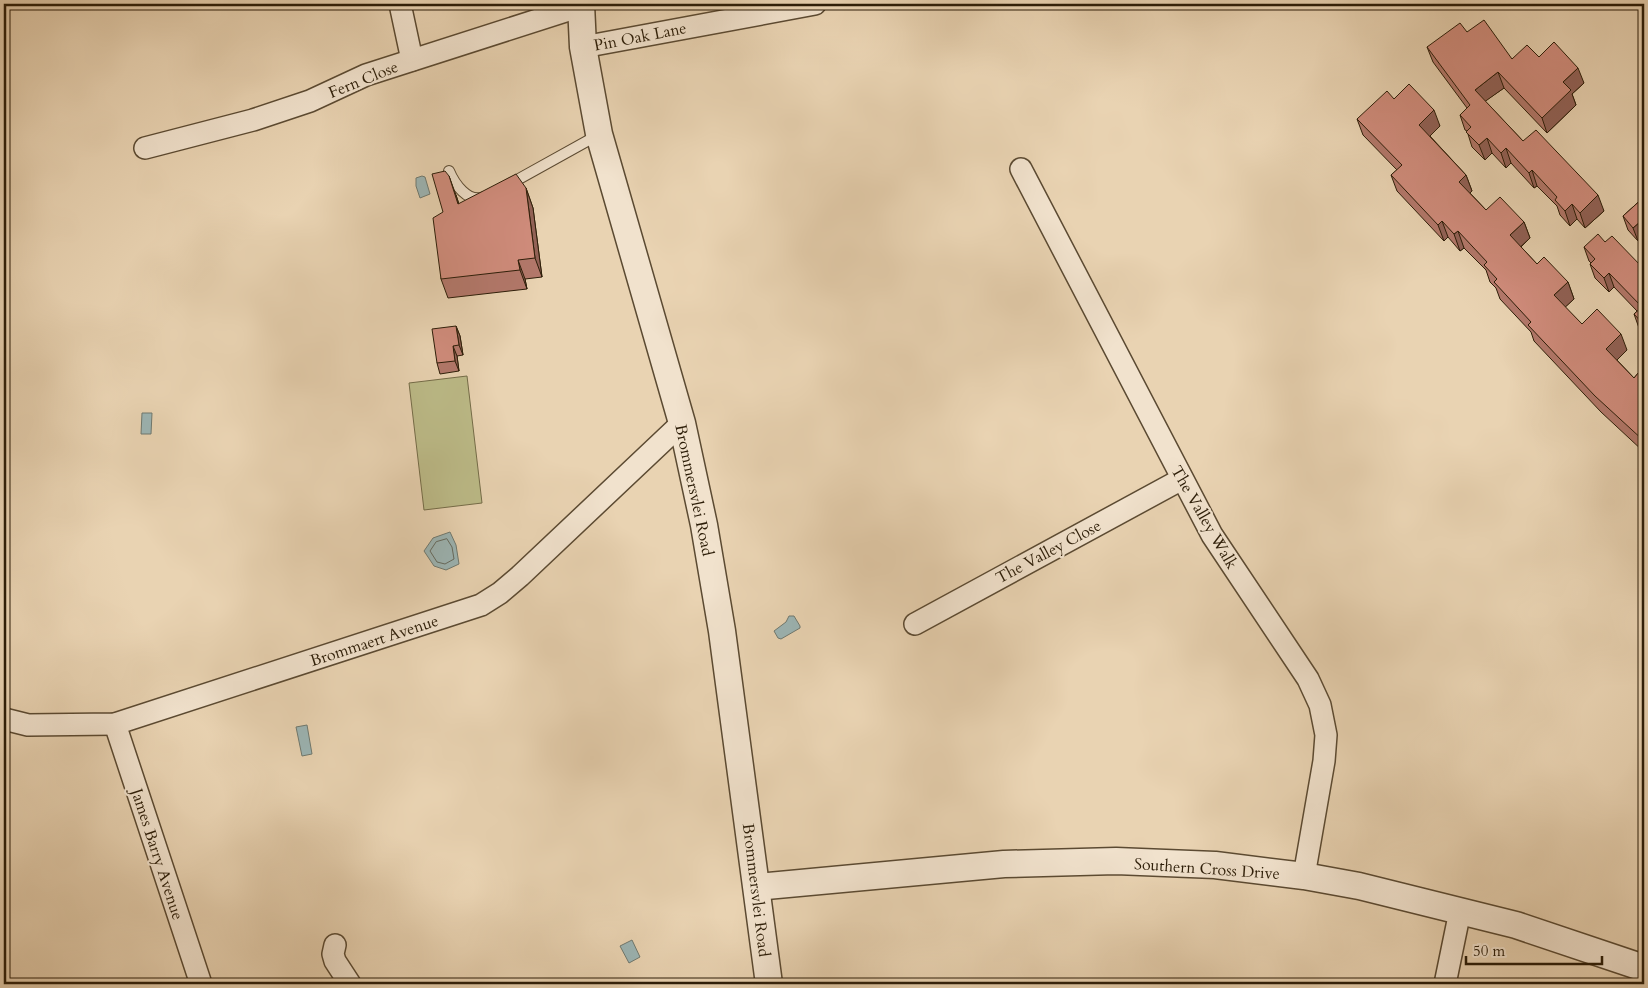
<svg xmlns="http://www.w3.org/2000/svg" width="1648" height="988" font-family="Cardo,serif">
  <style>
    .green { fill: #bcbb88; stroke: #746c48 }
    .water { fill: #9cb6b6; stroke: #6f7970 }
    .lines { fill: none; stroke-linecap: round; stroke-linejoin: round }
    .shore { stroke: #646a5f; stroke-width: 1 }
    .service-casing { stroke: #5b4a32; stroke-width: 12 }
    .minor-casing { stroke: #5b4a32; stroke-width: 24 }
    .tertiary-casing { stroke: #5b4a32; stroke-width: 29 }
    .service { stroke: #f1e2cd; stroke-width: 10 }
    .minor { stroke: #f1e2cd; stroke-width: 21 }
    .tertiary { stroke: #f1e2cd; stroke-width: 26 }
    .wall { fill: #b3786b; stroke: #2c1d08 }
    .shaded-wall { fill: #926257; stroke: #2c1d08 }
    .building { fill: #d08c7c; stroke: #2c1d08 }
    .labels { text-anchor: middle; stroke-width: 4.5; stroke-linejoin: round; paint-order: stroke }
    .street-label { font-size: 16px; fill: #2c1d08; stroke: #f1e2cd }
  </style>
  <rect width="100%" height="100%" fill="#e9d3b2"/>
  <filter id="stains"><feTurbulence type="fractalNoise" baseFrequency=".004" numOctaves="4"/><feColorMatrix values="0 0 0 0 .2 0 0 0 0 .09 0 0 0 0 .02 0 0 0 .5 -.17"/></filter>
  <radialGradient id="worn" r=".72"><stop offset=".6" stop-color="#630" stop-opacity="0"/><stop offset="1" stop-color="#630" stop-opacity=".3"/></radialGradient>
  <polygon class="green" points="467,376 482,503 424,510 409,383"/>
  <g class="water">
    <polygon points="422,176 425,177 430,194 420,198 416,186 416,178"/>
    <polygon points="142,413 152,413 151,434 141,434"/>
    <polygon points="450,532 456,545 459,564 446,570 434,566 424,551 433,538"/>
    <polygon points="789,616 794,616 800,626 800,628 781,639 778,638 774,631 786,622"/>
    <polygon points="307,725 312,754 302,756 296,727"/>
    <polygon points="632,940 640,957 629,963 620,946"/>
  </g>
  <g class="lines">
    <polygon class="shore" points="447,539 452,547 454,559 445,564 437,562 430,551 436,542"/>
    <g class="service-casing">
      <g id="service">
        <path d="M449,171c5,12 19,33 35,26"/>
        <polyline points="508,185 598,135"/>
      </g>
    </g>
    <g class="minor-casing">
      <g id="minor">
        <polyline points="400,4 412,60"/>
        <polyline points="583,47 815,4"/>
        <polyline points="145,148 253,120 310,101 366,75 581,6"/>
        <polyline points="1021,169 1212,535 1308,679 1320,705 1326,735 1324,761 1304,876"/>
        <polyline points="915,624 1182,479"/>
        <polyline points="4,719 28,725 115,724 481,605 500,593 520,576 682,423"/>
        <polyline points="115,724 201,984"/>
        <polyline points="335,945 333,954 335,961 350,984"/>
        <polyline points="1445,984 1460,911"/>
      </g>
    </g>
    <g class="tertiary-casing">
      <g id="tertiary">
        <polyline points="581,4 583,47 599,134 682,423 704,525 722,631 769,984"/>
        <polyline points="757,887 1004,864 1116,861 1215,865 1304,876 1359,886 1516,925 1644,968"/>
      </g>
    </g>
    <use href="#service" class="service"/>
    <use href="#minor" class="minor"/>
    <use href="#tertiary" class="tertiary"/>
  </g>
  <g class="wall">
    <polygon points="1467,32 1512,59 1539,57 1584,83 1572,94 1576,105 1547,133 1504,88 1485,101 1523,141 1604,211 1585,228 1577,219 1570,226 1560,215 1557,206 1537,186 1534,188 1511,163 1506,168 1492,153 1485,160 1472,147 1467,131 1465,130 1460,115 1467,108 1433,62 1427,47"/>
    <polygon points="1394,99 1440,126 1430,136 1466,175 1472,191 1470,193 1486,210 1524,222 1530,238 1521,247 1537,264 1568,282 1574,299 1565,307 1582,324 1627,350 1617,360 1634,378 1644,366 1644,452 1601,412 1534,341 1531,332 1500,299 1496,288 1490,282 1486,270 1464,248 1460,251 1448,237 1444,241 1397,191 1391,175 1397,170 1363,135 1357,119"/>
    <polygon points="526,188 533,208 542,277 525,279 527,289 448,298 441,279 456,195 459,204"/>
    <polygon points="1644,197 1644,236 1638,241 1628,230 1623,216"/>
    <polygon points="1605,242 1643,268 1644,273 1644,333 1639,328 1634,314 1637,311 1614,287 1609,292 1595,278 1590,264 1591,263 1589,261 1584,247"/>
    <polygon points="456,326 460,336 463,355 457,356 459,371 440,374 437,363"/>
  </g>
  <g class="shaded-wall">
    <polygon points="1578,68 1584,83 1572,94 1576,105 1547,133 1542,118 1563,82"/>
    <polygon points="1498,72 1504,88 1480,105 1475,90"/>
    <polygon points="1434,110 1440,126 1425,141 1419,125"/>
    <polygon points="1487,138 1492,153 1485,160 1479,145"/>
    <polygon points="1506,148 1511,163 1506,168 1501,153"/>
    <polygon points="1532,170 1537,186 1534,188 1529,173"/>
    <polygon points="1466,175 1472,191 1465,198 1459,182"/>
    <polygon points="449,176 456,195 465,224 458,204"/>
    <polygon points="526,188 533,208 542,277 535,258"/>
    <polygon points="1598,195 1604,211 1585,228 1580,213"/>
    <polygon points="1572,204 1577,219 1570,226 1565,211"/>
    <polygon points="1642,220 1644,227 1644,236 1638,241 1633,228"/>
    <polygon points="1442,221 1448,237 1444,241 1438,225"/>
    <polygon points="1524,222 1530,238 1516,251 1510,235"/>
    <polygon points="1458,231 1464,248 1460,251 1454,234"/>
    <polygon points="518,260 525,279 527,289 520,270"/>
    <polygon points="1609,273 1614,287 1609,292 1604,278"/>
    <polygon points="1568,282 1574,299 1560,312 1554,295"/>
    <polygon points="456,326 460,336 463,355 459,345"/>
    <polygon points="1621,334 1627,350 1612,365 1606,349"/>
    <polygon points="453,346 457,356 459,371 455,361"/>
  </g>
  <g class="building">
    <polygon points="1484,20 1512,59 1527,45 1539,57 1554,42 1578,68 1563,82 1571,90 1542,118 1498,72 1475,90 1523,141 1536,130 1598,195 1580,213 1572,204 1565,211 1555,200 1557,197 1532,170 1529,173 1506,148 1501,153 1487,138 1479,145 1466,132 1471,127 1460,115 1470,105 1427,47 1460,23 1467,32"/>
    <polygon points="1409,84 1434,110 1419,125 1466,175 1459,182 1486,210 1500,197 1524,222 1510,235 1537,264 1544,257 1568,282 1554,295 1582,324 1597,309 1621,334 1606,349 1634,378 1644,366 1644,441 1595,396 1528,325 1531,322 1494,282 1497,279 1484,265 1487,262 1458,231 1454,234 1442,221 1438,225 1391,175 1402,165 1357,119 1387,91 1394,99"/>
    <polygon points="445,171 449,176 458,204 516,174 526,188 535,258 518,260 520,270 441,279 433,218 443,212 432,174"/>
    <polygon points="1644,197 1644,223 1642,220 1633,228 1623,216"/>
    <polygon points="1598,234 1605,242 1612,236 1643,268 1641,270 1644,274 1644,325 1634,314 1642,307 1609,273 1604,278 1590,264 1595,259 1584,247"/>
    <polygon points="456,326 459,345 453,346 455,361 437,363 432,329"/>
  </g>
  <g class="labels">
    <g class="street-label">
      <text transform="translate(640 36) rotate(-11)" y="6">Pin Oak Lane</text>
      <text transform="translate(363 79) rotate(-22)" y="6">Fern Close</text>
      <text transform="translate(695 490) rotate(78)" y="6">Brommersvlei Road</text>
      <text transform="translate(1205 517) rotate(60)" y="6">The Valley Walk</text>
      <text transform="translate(1048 551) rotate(-28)" y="6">The Valley Close</text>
      <text transform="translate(374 640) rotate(-18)" y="6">Brommaert Avenue</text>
      <text transform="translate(158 854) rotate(72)" y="6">James Barry Avenue</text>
      <text transform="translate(1207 868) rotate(4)" y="6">Southern Cross Drive</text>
      <text transform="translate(757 890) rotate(83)" y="6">Brommersvlei Road</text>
    </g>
  </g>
  <rect width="1648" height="988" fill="none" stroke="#e9d3b2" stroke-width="20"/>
  <rect x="5" y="5" width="1638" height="978" fill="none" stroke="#2c1d08" stroke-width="2.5"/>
  <rect x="10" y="10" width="1628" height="968" fill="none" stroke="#2c1d08"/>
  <path d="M1466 956v8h136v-8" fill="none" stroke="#2c1d08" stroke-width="2.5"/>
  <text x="1473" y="956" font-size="15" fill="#2c1d08" stroke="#f1e2cd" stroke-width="4" paint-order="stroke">50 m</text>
  <rect width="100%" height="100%" filter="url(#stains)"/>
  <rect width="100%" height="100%" fill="url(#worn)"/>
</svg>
